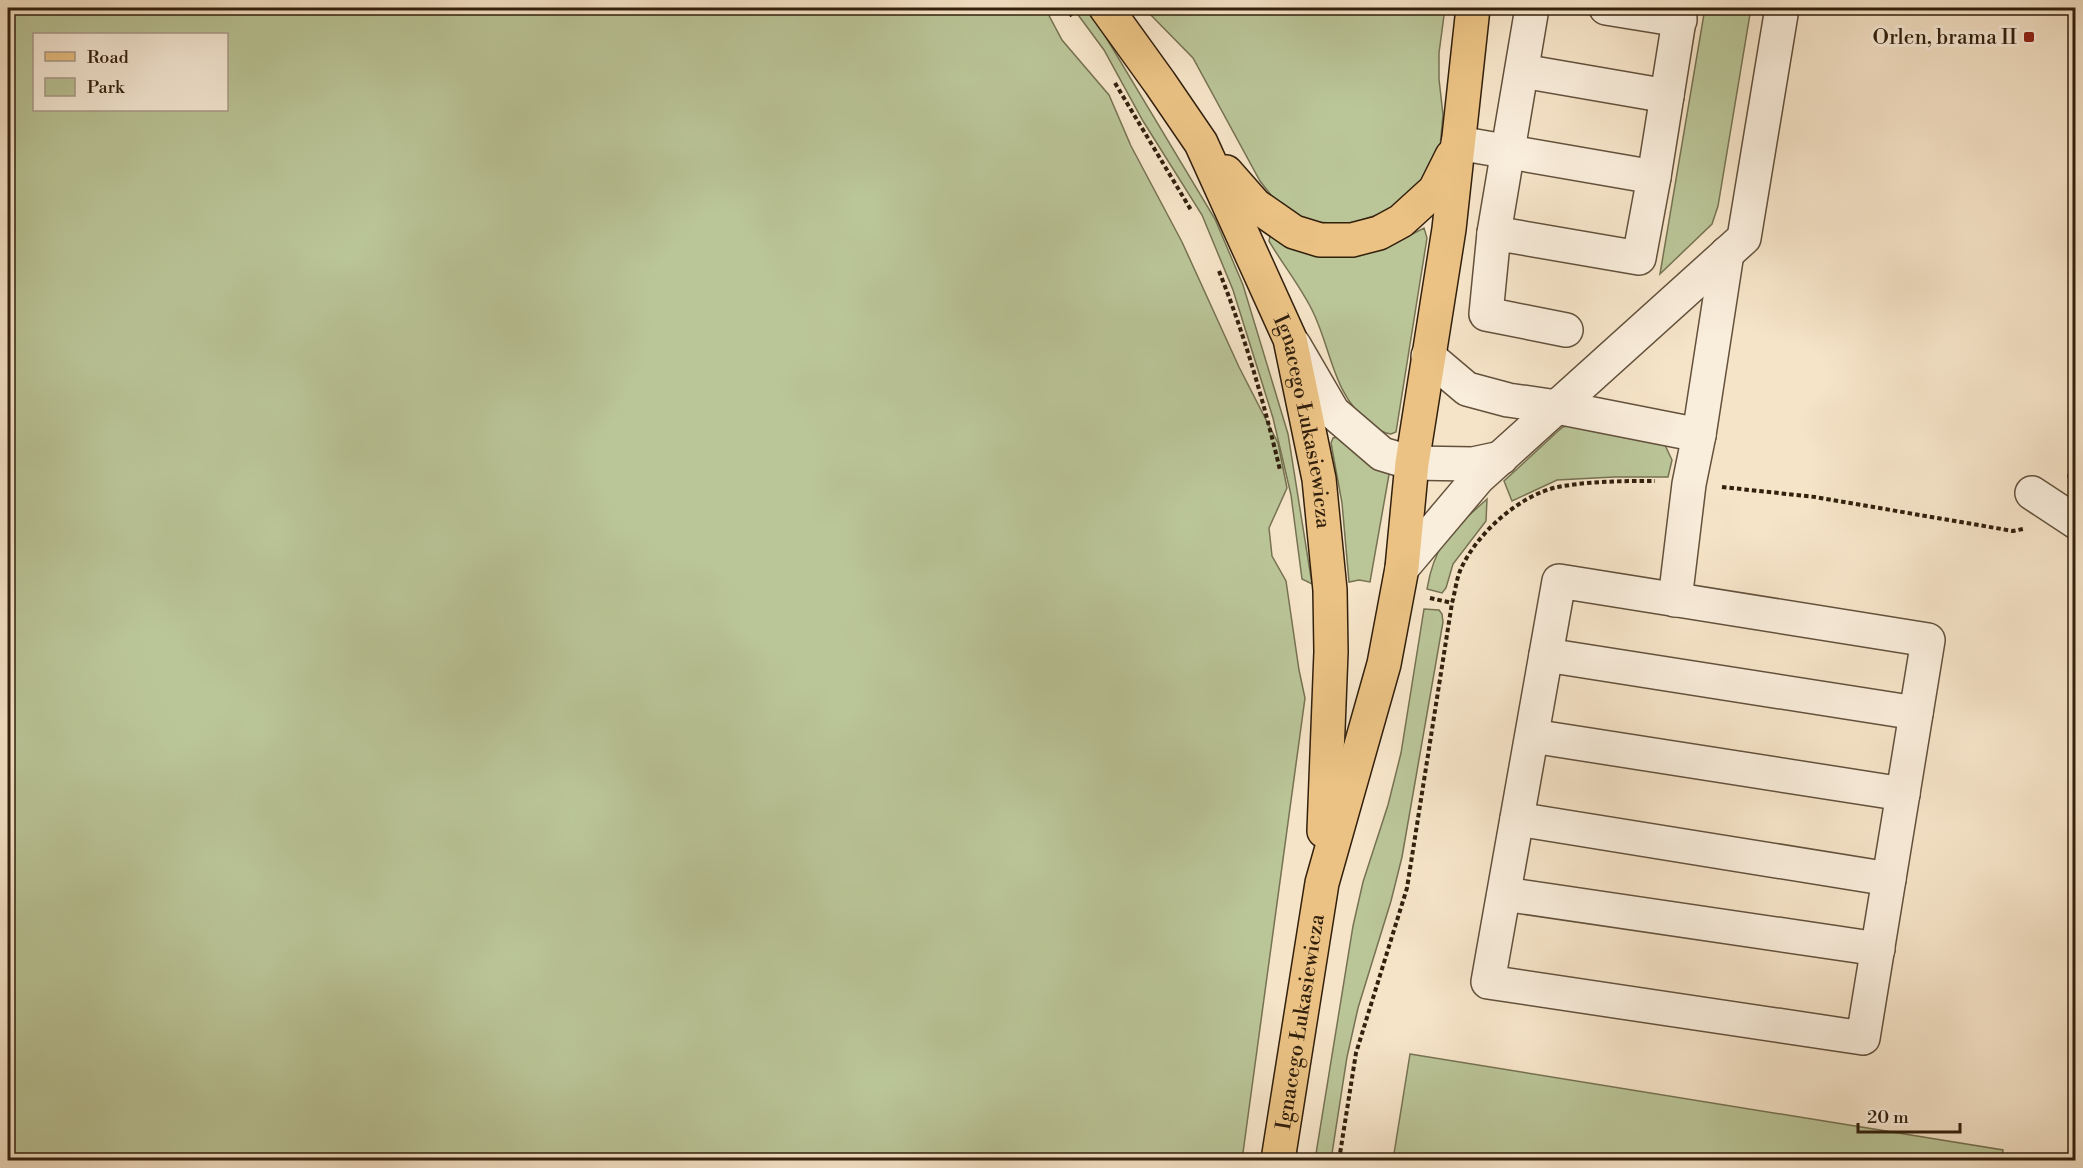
<svg xmlns="http://www.w3.org/2000/svg" width="2083" height="1168" font-family="'Libre Bodoni',serif">
  <style>
    .green { fill: #bac598; stroke: #767252; stroke-width: 1.5; fill-rule: evenodd }
    .lines { fill: none; stroke-linecap: round; stroke-linejoin: round }
    .minor-casing { stroke: #63513c; stroke-width: 36 }
    .major-casing { stroke: #32200d; stroke-width: 36 }
    .path { stroke: #32200d; stroke-width: 4; stroke-dasharray: 4.5 3; stroke-linecap: butt }
    .minor { stroke: #f9eddb; stroke-width: 33 }
    .major { stroke: #ebc284; stroke-width: 33 }
    .poi-dot { fill: #8f2418; stroke: #f9eddb; stroke-width: 2 }
    .labels { text-anchor: middle; stroke-width: 6; stroke-linejoin: round; paint-order: stroke }
    .poi-label { font-size: 21px; fill: #32200d; stroke: #f9eddb; text-anchor: end }
    .street-label { font-size: 21px; fill: #32200d; stroke: #f9eddb }
  </style>
  <rect width="100%" height="100%" fill="#f6e4c8"/>
  <filter id="stains"><feTurbulence type="fractalNoise" baseFrequency=".00333" numOctaves="4"/><feColorMatrix values="0 0 0 0 .2 0 0 0 0 .09 0 0 0 0 .02 0 0 0 .5 -.17"/></filter>
  <radialGradient id="worn" r=".72"><stop offset=".6" stop-color="#630" stop-opacity="0"/><stop offset="1" stop-color="#630" stop-opacity=".3"/></radialGradient>
  <g class="green">
    <path d="M8,8h1037l17,32 47,55 22,51 51,96 57,125 39,76 9,45 -18,40 3,28 14,25 13,89 6,28 -63,462h-1234zM34,34h192v76h-192z"/>
    <polygon points="1073,8 1087,8 1089,9 1215,219 1243,285 1288,434 1312,584 1302,579 1291,495 1273,418 1233,290 1202,215 1143,121 1104,50"/>
    <polygon points="1144,8 1445,8 1439,53 1439,79 1443,115 1439,157 1418,188 1386,212 1352,223 1332,223 1316,222 1300,216 1284,207 1271,195 1260,181 1193,58"/>
    <polygon points="1705,8 1751,8 1718,206 1712,224 1660,274"/>
    <path d="M1424,228l3,10 -31,194 -5,2c-8,-1 -13,-5 -20,-10 -38,-28 -39,-73 -58,-112 -12,-25 -30,-47 -44,-71l1,-5 7,-3 118,10z"/>
    <polygon points="1570,425 1664,443 1672,460 1668,477 1614,477 1557,480 1512,501 1504,481 1557,432 1563,427"/>
    <polygon points="1338,437 1390,469 1370,582 1359,580 1349,582 1342,503 1331,443 1333,438"/>
    <path d="M1487,499l-1,22 -33,43 -7,24 -4,5 -15,-4c8,-48 26,-59 60,-90z"/>
    <polygon points="1424,609 1439,610 1442,614 1443,622 1402,857 1391,901 1358,1008 1347,1057 1331,1160 1315,1160 1353,926 1363,882 1388,805 1401,753"/>
    <polygon points="1410,1054 2003,1150 2002,1160 1393,1160"/>
  </g>
  <g class="lines">
    <g class="minor-casing">
      <g id="minor">
        <polyline points="1606,8 1680,20"/>
        <polyline points="1522,71 1667,96"/>
        <polyline points="1458,143 1654,177"/>
        <polyline points="1494,233 1532,8"/>
        <polyline points="1566,330 1486,314 1494,233 1639,258 1654,177 1681,8"/>
        <polyline points="1294,345 1333,412 1382,454 1412,463 1473,464 1501,458"/>
        <polyline points="1428,356 1467,389 1508,400 1557,407 1699,435"/>
        <polyline points="2032,493 2076,522"/>
        <polyline points="1402,568 1478,478 1744,238 1782,8"/>
        <polygon points="1559,581 1928,640 1863,1038 1488,982"/>
        <polyline points="1675,600 1689,484 1699,435 1727,253"/>
        <polyline points="1546,655 1916,713"/>
        <polyline points="1532,736 1903,794"/>
        <polyline points="1517,819 1889,879"/>
        <polyline points="1504,894 1878,949"/>
      </g>
    </g>
    <g class="major-casing">
      <g id="major">
        <path id="s1" d="M1106,8l54,75 41,60 89,196 29,140 11,111 1,62 -7,179"/>
        <polyline points="1226,172 1255,205 1294,232 1320,240 1352,240 1379,233 1401,221 1435,190 1452,156"/>
        <path id="s2" d="M1278,1160l44,-277 62,-219 18,-96 10,-105 37,-234 24,-221"/>
      </g>
    </g>
    <g class="path">
      <polyline points="1066,8 1072,16"/>
      <polyline points="1115,83 1191,210"/>
      <path d="M1219,271c26,65 45,132 61,199"/>
      <polyline points="2069,478 2076,433"/>
      <polyline points="1722,487 1815,497 2013,531 2023,529"/>
      <polyline points="1430,598 1452,603"/>
      <path d="M1339,1160l17,-107 51,-165 45,-285c3,-10 4,-22 8,-32 15,-36 59,-76 98,-84 32,-6 66,-6 97,-6"/>
    </g>
    <use href="#minor" class="minor"/>
    <use href="#major" class="major"/>
  </g>
  <rect class="poi-dot" x="2023" y="31" width="12" height="12" rx="3"/>
  <g class="labels">
    <g class="poi-label">
      <text x="2017" y="44">Orlen, brama II</text>
    </g>
    <g class="street-label">
      <text dy="7" stroke="none"><textPath href="#s1" startOffset="464">Ignacego Łukasiewicza</textPath></text>
      <text dy="7" stroke="none"><textPath href="#s2" startOffset="140">Ignacego Łukasiewicza</textPath></text>
    </g>
  </g>
  <rect width="2083" height="1168" fill="none" stroke="#f6e4c8" stroke-width="30"/>
  <rect x="9" y="9" width="2065" height="1150" fill="none" stroke="#32200d" stroke-width="3"/>
  <rect x="15" y="15" width="2053" height="1138" fill="none" stroke="#32200d" stroke-width="1.5"/>
  <rect x="33" y="33" width="195" height="78" fill="#f9eddb" stroke="#a99b89" stroke-width="1.5"/>
  <rect x="45" y="52" width="30" height="9" fill="#ebc284" stroke="#a99b89" stroke-width="1.5"/>
  <text x="87" y="63" font-size="18" fill="#32200d">Road</text>
  <rect x="45" y="78" width="30" height="18" fill="#bac598" stroke="#a99b89" stroke-width="1.5"/>
  <text x="87" y="93" font-size="18" fill="#32200d">Park</text>
  <path d="M1858 1123v9h102v-9" fill="none" stroke="#32200d" stroke-width="3"/>
  <text x="1867" y="1123" font-size="18" fill="#32200d" stroke="#f9eddb" stroke-width="4.5" paint-order="stroke">20 m</text>
  <rect width="100%" height="100%" filter="url(#stains)"/>
  <rect width="100%" height="100%" fill="url(#worn)"/>
</svg>
